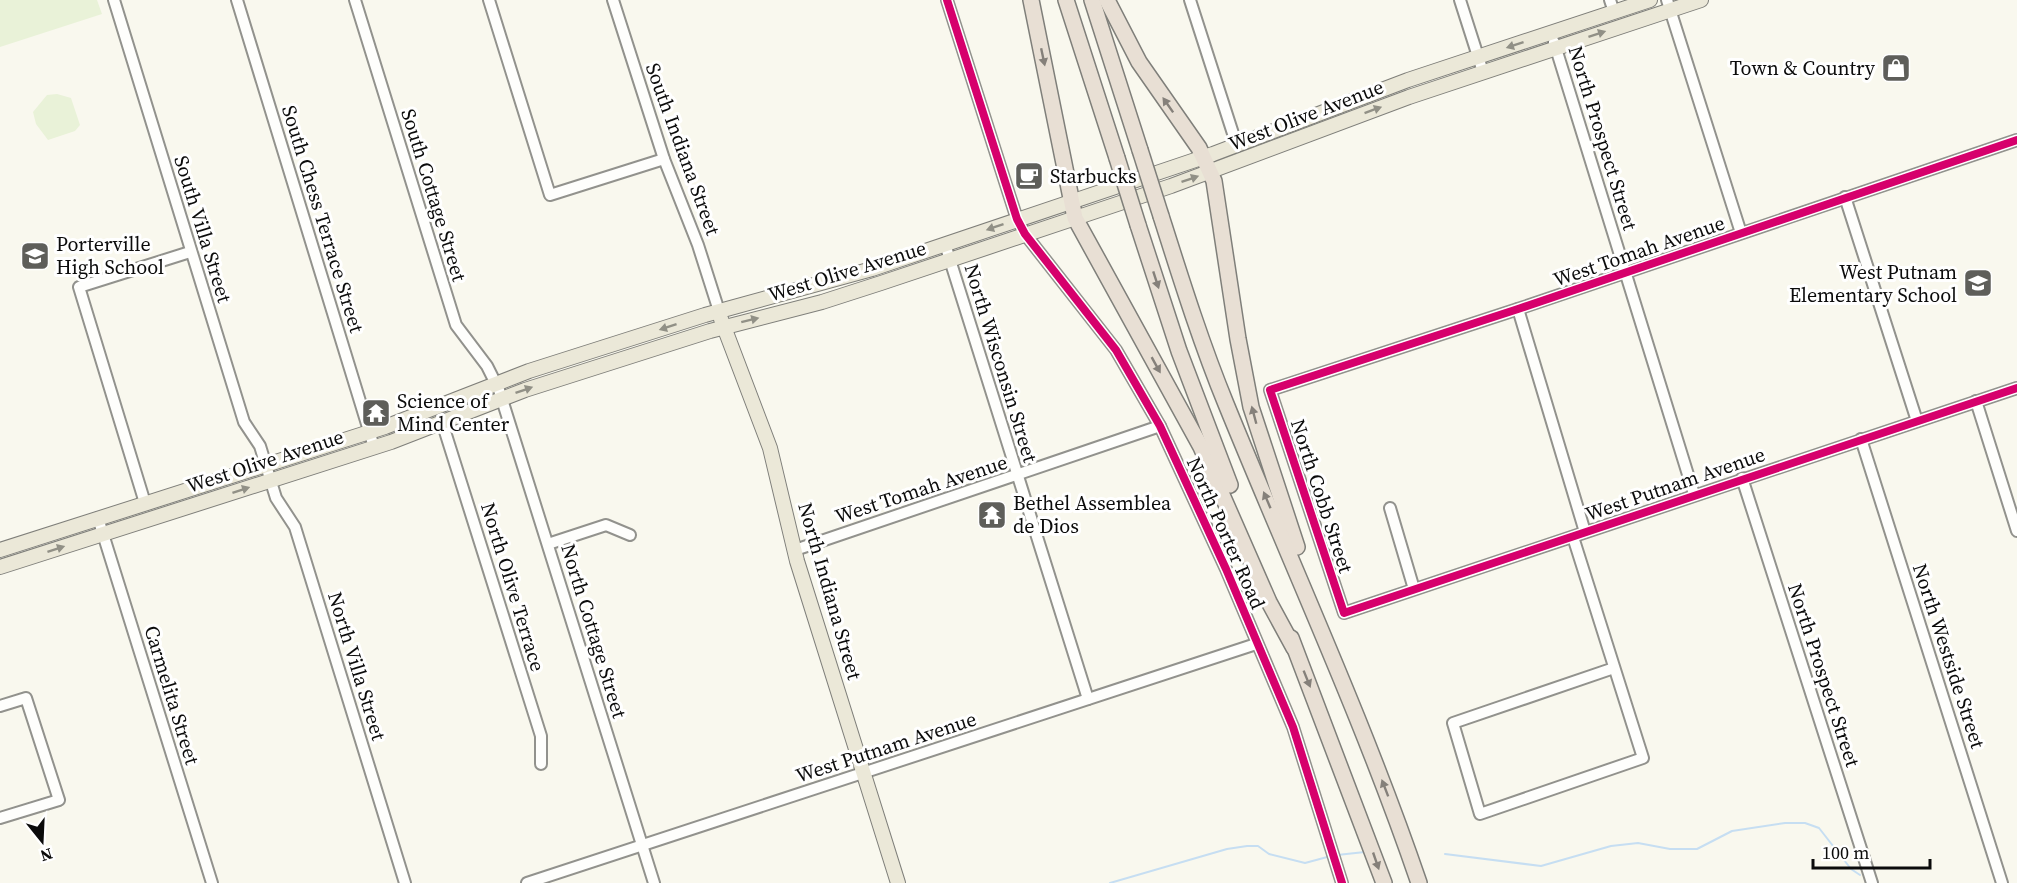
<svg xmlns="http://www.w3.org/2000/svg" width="2017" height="883" font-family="'Source Serif 4',serif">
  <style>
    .pitch { fill: #e9f2d8 }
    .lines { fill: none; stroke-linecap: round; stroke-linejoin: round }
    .stream { stroke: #c6def2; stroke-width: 2 }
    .minor-casing { stroke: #92928d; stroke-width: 14 }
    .major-casing { stroke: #7f7f7a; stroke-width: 16 }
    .highway-casing { stroke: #7f7f7a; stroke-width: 18 }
    .minor { stroke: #fefefc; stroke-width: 10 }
    .major { stroke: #ebe8d8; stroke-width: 14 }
    .highway { stroke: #e8dfd4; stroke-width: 15 }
    .highway-bridge-casing { stroke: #7f7f7a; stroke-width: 18; stroke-linecap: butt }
    .highway-bridge { stroke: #e8dfd4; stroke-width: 15 }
    .cycleway-casing { stroke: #fff; stroke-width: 11 }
    .cycleway { stroke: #d6006c; stroke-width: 8 }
    .oneway { fill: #919086 }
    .oneway2 { fill: #85807a }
    .labels { text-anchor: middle; stroke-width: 6; stroke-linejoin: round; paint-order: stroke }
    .poi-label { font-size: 20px; fill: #0b0b0b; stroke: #fff; text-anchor: start }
    .street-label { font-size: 20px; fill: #0b0b0b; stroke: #fff }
  </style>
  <rect width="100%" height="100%" fill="#f9f8ee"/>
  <g class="pitch">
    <polygon points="0,0 97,0 102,14 0,47"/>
    <polygon points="57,94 71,98 80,125 75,131 48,140 36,124 33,112 47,95"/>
  </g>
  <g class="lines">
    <g class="stream">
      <polyline points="1445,854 1541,866 1611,846 1638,843 1670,849 1697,849 1732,831 1785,823 1805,823 1819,828 1851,869 1860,875"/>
      <polyline points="1337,855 1365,852"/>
      <polyline points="1110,883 1227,849 1247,846 1258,846 1269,854 1305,863 1331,856"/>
    </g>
    <g class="minor-casing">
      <g id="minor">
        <polyline points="114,0 244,422 260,446 276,498 295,527 405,883"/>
        <polyline points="237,0 374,447"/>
        <polyline points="355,0 456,325 487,366 499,390 654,883"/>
        <polyline points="489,0 550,195 664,159"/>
        <polyline points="613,0 664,159 698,245 719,311"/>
        <polyline points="947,0 1017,219 1025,234 1116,350 1160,426 1226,569 1293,727 1342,883"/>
        <polyline points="1190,0 1237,146"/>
        <polyline points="1460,0 1483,72"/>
        <polyline points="1610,0 1614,12"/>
        <polyline points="1667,0 1741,233"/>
        <polyline points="1554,42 1694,494"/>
        <polyline points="2017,140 1518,309 1270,390 1344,613 2017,388"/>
        <polyline points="1845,197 1917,421"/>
        <polyline points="945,244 1088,699"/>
        <polyline points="1518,309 1585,532"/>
        <polyline points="1976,401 2017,531"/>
        <polyline points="442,422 541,736 541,764"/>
        <polyline points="1861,439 2002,883"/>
        <polyline points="1742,478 1872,883"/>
        <polyline points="145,503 79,287 190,252"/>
        <polyline points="1390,508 1414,589"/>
        <polyline points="98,518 212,883"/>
        <polyline points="1573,537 1643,758 1480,814 1453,723 1614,668"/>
        <polyline points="548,544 606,525 630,535"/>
        <polyline points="795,550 1160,426"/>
        <polyline points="0,706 26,698 59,800 0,818"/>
        <polyline points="527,883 1256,644"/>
      </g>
    </g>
    <g class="major-casing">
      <g id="major">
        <polyline points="721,319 770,448 797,561 898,883"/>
        <polyline points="0,550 385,427 529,371 705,315 872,269 1213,154 1408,80 1650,0"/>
        <polyline points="0,567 391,442 525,390 710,331 822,302 881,283 1171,186 1409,97 1701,0"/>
      </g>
    </g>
    <g class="highway-casing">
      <g id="highway">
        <polyline points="1031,0 1075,218 1201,447 1269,602 1294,648"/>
        <polyline points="1066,0 1117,158"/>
        <polyline points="1092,0 1140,150"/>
        <polyline points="1107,0 1139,62 1199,148 1214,181 1238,339 1251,407 1297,547"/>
        <path d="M1161,216c20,63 40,127 65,188 65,160 137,315 193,479"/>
        <polyline points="1138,225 1179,351 1230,485"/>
        <polyline points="1291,638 1384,883"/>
      </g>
    </g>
    <use href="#minor" class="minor"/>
    <use href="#major" class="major"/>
    <use href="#highway" class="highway"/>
    <g class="highway-bridge-casing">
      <g id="highway-bridge">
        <polyline points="1140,150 1161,216"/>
        <polyline points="1117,158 1138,225"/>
      </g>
    </g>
    <use href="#highway-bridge" class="highway-bridge"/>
    <g class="cycleway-casing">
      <g id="cycleway">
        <polyline points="947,0 1017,219 1025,234 1116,350 1160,426 1226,569 1293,727 1342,883"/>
        <polyline points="2017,140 1518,309 1270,390 1344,613 2017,388"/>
      </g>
    </g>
    <use href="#cycleway" class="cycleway"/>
  </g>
  <defs><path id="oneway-solid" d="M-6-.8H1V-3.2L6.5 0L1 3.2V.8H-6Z" transform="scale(1.5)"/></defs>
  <g class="oneway">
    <use href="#oneway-solid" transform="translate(1597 34) rotate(-18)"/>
    <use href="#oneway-solid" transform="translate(1515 45) rotate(162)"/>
    <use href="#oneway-solid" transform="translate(1373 110) rotate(-20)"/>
    <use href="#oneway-solid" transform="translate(1190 179) rotate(-19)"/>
    <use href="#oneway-solid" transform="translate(995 227) rotate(161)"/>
    <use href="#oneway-solid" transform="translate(750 320) rotate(-14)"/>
    <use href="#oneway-solid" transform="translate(668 327) rotate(162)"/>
    <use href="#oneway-solid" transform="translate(524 390) rotate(-19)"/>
    <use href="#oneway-solid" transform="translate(241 490) rotate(-18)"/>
    <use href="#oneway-solid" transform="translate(56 549) rotate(-18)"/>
  </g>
  <g class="oneway2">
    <use href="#oneway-solid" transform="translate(1043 57) rotate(78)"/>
    <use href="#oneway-solid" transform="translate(1168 105) rotate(-125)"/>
    <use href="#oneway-solid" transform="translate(1156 280) rotate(72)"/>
    <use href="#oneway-solid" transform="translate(1156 365) rotate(61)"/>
    <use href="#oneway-solid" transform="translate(1254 415) rotate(-105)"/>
    <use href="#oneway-solid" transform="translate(1267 500) rotate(-113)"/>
    <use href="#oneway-solid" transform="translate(1307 679) rotate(68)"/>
    <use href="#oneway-solid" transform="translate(1385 788) rotate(-111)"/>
    <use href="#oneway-solid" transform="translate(1376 861) rotate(71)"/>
  </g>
  <defs>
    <g id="shop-square" transform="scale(1.5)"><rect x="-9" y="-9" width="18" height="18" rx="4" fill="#5e5e5a" stroke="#fff"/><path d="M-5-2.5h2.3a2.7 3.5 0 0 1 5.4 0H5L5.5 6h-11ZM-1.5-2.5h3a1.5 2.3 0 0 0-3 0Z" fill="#fff"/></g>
    <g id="cafe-square" transform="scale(1.5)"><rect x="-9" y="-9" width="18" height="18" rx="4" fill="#5e5e5a" stroke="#fff"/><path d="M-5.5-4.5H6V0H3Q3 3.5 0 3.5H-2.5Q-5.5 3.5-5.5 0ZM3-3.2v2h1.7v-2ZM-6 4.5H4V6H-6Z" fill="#fff"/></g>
    <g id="school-square" transform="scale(1.5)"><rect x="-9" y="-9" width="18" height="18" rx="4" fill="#5e5e5a" stroke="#fff"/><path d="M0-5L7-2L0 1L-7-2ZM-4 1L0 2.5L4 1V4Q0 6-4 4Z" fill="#fff"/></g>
    <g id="temple-square" transform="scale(1.5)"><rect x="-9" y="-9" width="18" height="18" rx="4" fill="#5e5e5a" stroke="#fff"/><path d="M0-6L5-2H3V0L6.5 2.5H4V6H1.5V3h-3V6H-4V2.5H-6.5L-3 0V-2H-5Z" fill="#fff"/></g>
  </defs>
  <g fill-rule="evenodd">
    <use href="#shop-square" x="1896" y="68"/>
    <use href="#cafe-square" x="1029" y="176"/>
    <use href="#school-square" x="35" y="256"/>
    <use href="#school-square" x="1978" y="283"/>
    <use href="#temple-square" x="376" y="413"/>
    <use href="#temple-square" x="992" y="515"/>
  </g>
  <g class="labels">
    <g class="poi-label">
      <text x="1875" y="75" text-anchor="end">Town &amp; Country</text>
      <text x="1050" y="183">Starbucks</text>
      <text x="56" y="251">Porterville<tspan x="56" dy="23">High School</tspan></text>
      <text x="1957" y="279" text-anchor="end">West Putnam<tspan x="1957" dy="23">Elementary School</tspan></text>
      <text x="397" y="408">Science of<tspan x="397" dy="23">Mind Center</tspan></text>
      <text x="1013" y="510">Bethel Assemblea<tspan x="1013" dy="23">de Dios</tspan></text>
    </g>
    <g class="street-label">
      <text transform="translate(1306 115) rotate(-21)" y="7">West Olive Avenue</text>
      <text transform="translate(1603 138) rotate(73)" y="7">North Prospect Street</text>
      <text transform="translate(683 149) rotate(70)" y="7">South Indiana Street</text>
      <text transform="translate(434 195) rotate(73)" y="7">South Cottage Street</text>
      <text transform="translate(323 219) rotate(73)" y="7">South Chess Terrace Street</text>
      <text transform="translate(203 229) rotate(73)" y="7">South Villa Street</text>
      <text transform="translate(1639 251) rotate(-19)" y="7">West Tomah Avenue</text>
      <text transform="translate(847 271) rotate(-17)" y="7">West Olive Avenue</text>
      <text transform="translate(1001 363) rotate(73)" y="7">North Wisconsin Street</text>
      <text transform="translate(265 461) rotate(-18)" y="7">West Olive Avenue</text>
      <text transform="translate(1675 484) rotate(-19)" y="7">West Putnam Avenue</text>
      <text transform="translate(921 489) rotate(-18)" y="7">West Tomah Avenue</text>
      <text transform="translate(1322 496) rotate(72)" y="7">North Cobb Street</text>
      <text transform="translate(1226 533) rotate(66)" y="7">North Porter Road</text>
      <text transform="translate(513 587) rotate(73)" y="7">North Olive Terrace</text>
      <text transform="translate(830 591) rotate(74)" y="7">North Indiana Street</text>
      <text transform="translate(594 631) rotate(73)" y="7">North Cottage Street</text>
      <text transform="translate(1949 656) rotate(72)" y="7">North Westside Street</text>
      <text transform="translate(357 666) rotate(73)" y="7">North Villa Street</text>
      <text transform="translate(1824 675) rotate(72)" y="7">North Prospect Street</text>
      <text transform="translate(172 695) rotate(73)" y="7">Carmelita Street</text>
      <text transform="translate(886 747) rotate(-18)" y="7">West Putnam Avenue</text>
    </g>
  </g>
  <g transform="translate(42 841) rotate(162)" stroke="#ffffff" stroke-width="4.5" paint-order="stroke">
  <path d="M0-4.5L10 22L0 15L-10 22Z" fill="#0b0b0b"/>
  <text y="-9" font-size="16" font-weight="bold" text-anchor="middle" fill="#0b0b0b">N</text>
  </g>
  <path d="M1813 859v9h117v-9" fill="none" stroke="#0b0b0b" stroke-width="3"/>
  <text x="1822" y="859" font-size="18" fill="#0b0b0b" stroke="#ffffff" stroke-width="4.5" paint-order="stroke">100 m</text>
</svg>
